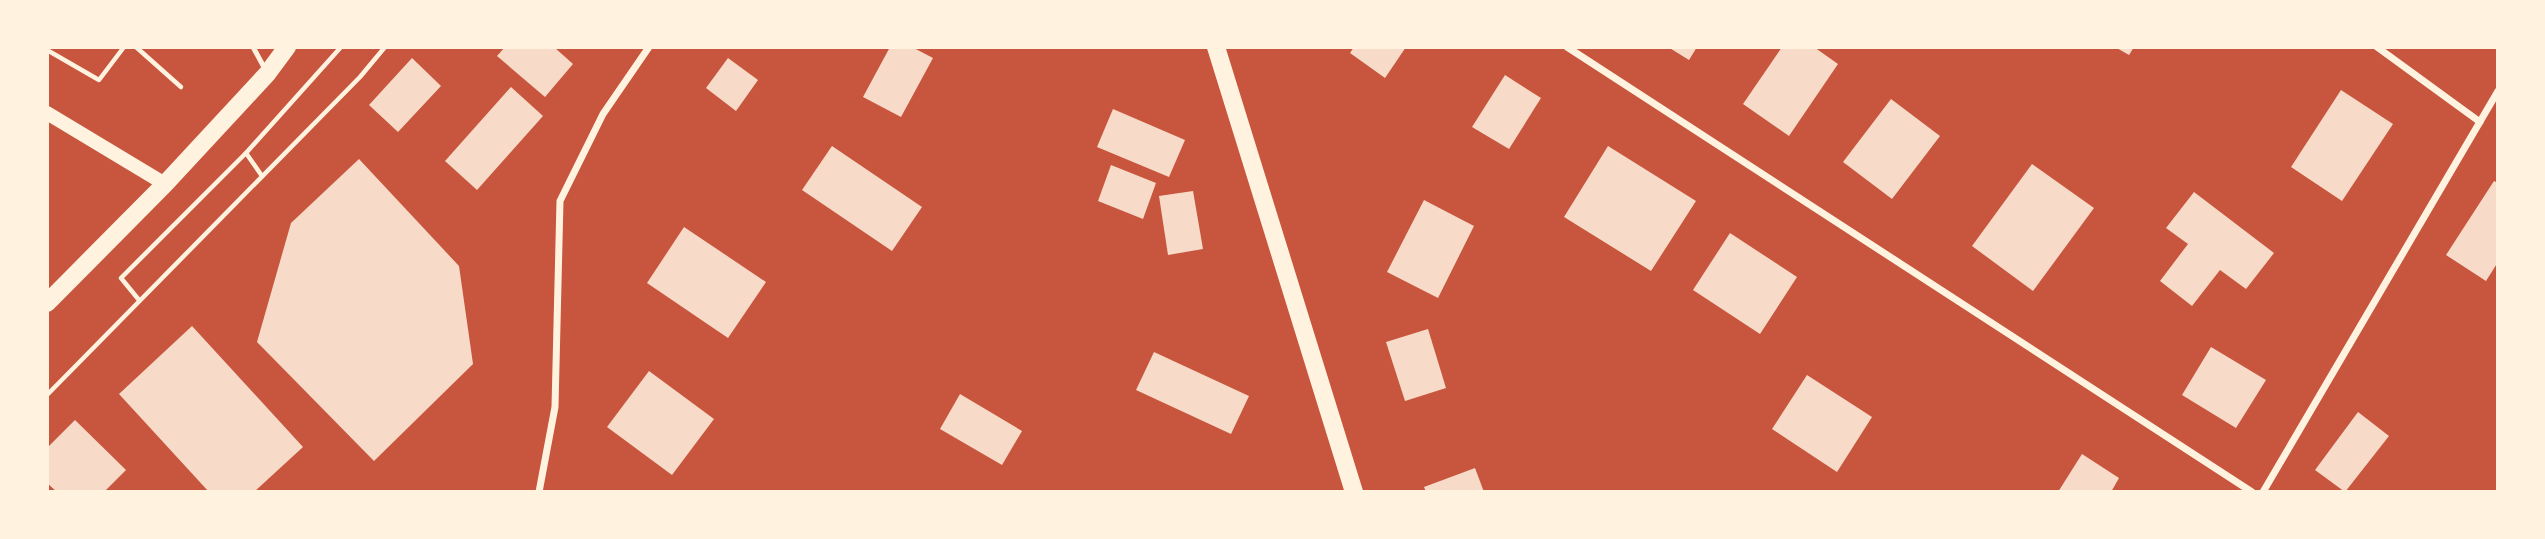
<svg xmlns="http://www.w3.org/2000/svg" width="2545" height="539" font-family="'DejaVu Sans',sans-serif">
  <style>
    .building { fill: #f7dbc8 }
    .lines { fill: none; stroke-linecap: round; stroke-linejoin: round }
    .path { stroke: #fff3e0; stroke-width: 4.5 }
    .service { stroke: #fff3e0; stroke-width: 5 }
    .minor { stroke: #fff3e0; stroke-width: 7 }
    .secondary { stroke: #fff3e0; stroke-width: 14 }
    .primary { stroke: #fff3e0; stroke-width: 18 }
  </style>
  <rect width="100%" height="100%" fill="#c8553d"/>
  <g class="building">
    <polygon points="505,47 554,47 573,64 545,97 497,56"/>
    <polygon points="890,47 912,47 933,58 901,117 863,97"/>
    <polygon points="1354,47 1406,47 1385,78 1350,53"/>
    <polygon points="1668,47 1697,47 1689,60"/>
    <polygon points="1782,47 1814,47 1838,64 1789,136 1743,104"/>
    <polygon points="2115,47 2134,47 2129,55"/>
    <polygon points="412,58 441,86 398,132 369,105"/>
    <polygon points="728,58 758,80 736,111 706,88"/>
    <polygon points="1505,75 1541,98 1509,149 1472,127"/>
    <polygon points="511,87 543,116 477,190 445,161"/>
    <polygon points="2341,90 2393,124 2342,201 2291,167"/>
    <polygon points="1891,99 1940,136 1892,199 1843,162"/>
    <polygon points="1113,109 1185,140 1169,177 1097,147"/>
    <polygon points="832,146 922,207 892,251 802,190"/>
    <polygon points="1608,146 1696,201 1651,271 1564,217"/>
    <polygon points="359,159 459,266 473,364 374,461 257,342 291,223"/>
    <polygon points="2032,164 2094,208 2033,291 1972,246"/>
    <polygon points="1111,165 1156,183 1143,219 1098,201"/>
    <polygon points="2494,181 2498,183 2498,262 2486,281 2446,255"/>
    <polygon points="1193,191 1203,249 1168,255 1159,196"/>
    <polygon points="2194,192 2274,253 2246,289 2220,270 2192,306 2160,281 2188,244 2166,228"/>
    <polygon points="1424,200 1474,226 1438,298 1387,272"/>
    <polygon points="684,227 766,282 728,338 647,283"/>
    <polygon points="1730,233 1797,277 1760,334 1693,290"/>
    <polygon points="192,326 303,447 254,492 209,492 119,394"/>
    <polygon points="1428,329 1446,388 1405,401 1386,342"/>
    <polygon points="2211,347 2266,380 2236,428 2182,395"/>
    <polygon points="1154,352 1249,396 1231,434 1136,390"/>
    <polygon points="649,371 714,419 672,475 607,427"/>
    <polygon points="1807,375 1872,417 1837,472 1772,429"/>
    <polygon points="960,394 1022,431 1002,465 940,429"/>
    <polygon points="2358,412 2389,436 2345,492 2315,470"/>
    <polygon points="75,420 126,470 104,492 57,492 47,483 47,448"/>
    <polygon points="2082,454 2119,478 2111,492 2058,492"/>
    <polygon points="1475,468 1484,492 1426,492 1424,487"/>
  </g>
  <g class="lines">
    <g class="path">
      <polyline points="136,47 181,87"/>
      <polyline points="47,50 99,80 124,47"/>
      <polyline points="246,153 262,176"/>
      <polyline points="139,300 121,278 246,153 341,47"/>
      <polyline points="47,395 360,77 385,47"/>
    </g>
    <polyline class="service" points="253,47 265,69"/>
    <g class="minor">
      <polyline points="1567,47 2252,492"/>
      <polyline points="2377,47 2480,122"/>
      <polyline points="539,492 555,407 560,201 603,114 649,47"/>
      <polyline points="2263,492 2498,91"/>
    </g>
    <polyline class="secondary" points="47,113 165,184"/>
    <g class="primary">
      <polyline points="1216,47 1354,492"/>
      <polyline points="47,303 165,184 267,74 287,47"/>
    </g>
  </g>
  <rect width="2545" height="539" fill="none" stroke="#fff3e0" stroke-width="98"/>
</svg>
